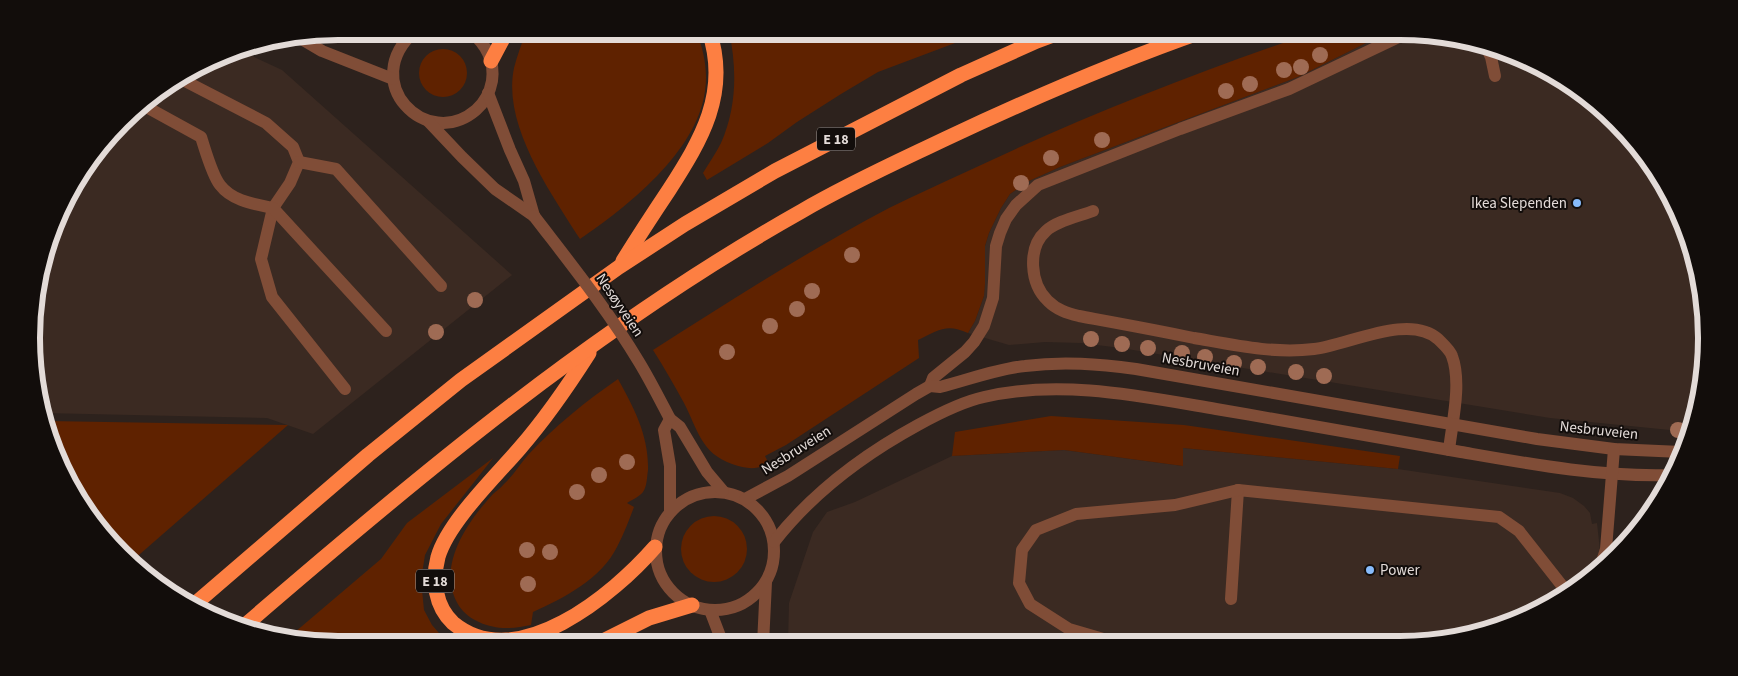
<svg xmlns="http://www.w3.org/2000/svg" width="1738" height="676" font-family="'Source Sans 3',sans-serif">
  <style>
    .built { fill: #3b2a22 }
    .green { fill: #5f2200 }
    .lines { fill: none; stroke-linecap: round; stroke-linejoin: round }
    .minor { stroke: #804d37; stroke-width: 12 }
    .highway { stroke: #fd7f42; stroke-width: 15 }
    .minor-bridge { stroke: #804d37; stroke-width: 12 }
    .tree { fill: #9f6b54 }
    .poi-dot { fill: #87bbfb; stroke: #120d0b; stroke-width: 2 }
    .labels { text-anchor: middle; stroke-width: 4; stroke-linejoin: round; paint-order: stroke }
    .shield { fill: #120d0b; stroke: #a49d9a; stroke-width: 1 }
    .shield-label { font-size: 14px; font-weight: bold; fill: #e3dbd8 }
    .poi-label { font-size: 15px; fill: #e3dbd8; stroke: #120d0b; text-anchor: end }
    .street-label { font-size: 15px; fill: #e3dbd8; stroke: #120d0b }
    .rim { fill: none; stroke: #e3dbd8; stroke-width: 6 }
  </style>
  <rect width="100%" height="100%" fill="#2d221d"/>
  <g class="built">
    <polygon points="1390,31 1480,42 1587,95 1666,185 1704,298 1696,418 1690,432 1550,418 1121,348 1081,343 1045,342 1009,345 968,333 975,321 984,296 985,246 989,233 1001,208 1010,194 1029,181 1060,167 1298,77"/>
    <polygon points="237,49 282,70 512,275 313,434 267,418 43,413 37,398 34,298 72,185 136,107"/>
    <polygon points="1183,448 1398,469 1560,493 1573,498 1584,506 1590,513 1592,524 1597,523 1602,569 1535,613 1440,642 788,644 789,603 813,532 827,512 855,502 952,456 1064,450 1183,466"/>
  </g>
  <g class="green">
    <path d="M526,31h170c8,19 12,40 9,60 -8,61 -78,116 -125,148 -29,-46 -78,-114 -66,-171 3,-12 8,-25 12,-37z"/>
    <path d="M729,31h258l-109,41 -37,22 -44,28 -29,21 -61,37 -4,-7c6,-10 13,-20 18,-30 16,-36 16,-75 8,-112z"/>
    <path d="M1318,31h72l-92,46 -238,90 -31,14 -19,13 -9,14 -12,25 -4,13v38l-1,12 -9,25 -7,12c-21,-10 -30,-3 -50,7l1,18 -133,87 -21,11 4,8c-13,6 -23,5 -37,0 -31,-11 -34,-34 -48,-61 -10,-18 -20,-36 -31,-53 78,-50 155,-99 236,-142 26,-13 53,-25 79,-37 114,-54 231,-100 350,-140z"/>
    <circle cx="443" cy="73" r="24"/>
    <path d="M618,379c16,29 31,57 30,91 -1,6 -1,17 -5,22 -3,4 -11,8 -16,11l7,4c-5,13 -10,27 -17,40 -16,32 -53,51 -84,65l-2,13c-7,1 -15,3 -22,3 -18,1 -40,-7 -50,-22 -24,-38 8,-84 34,-112 3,-3 8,-6 11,-10 9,-8 16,-20 24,-29 27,-29 58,-54 90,-76z"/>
    <polygon points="1051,416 1184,425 1400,456 1398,469 1183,448 1183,466 1064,450 952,456 955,432"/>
    <polygon points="47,421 288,425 132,561 83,508"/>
    <polygon points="493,458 441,524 425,555 421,580 424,610 432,625 445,640 453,644 338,645 288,638 381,559 407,523"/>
    <circle cx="714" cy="549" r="33"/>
  </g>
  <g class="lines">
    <g class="minor">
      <path d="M415,31c-58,51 12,121 61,79 8,-7 14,-18 16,-29 3,-21 -6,-37 -22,-50"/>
      <polyline points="300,38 322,51 393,79"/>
      <polyline points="1485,45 1491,57 1495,76"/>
      <polyline points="183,80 266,123 293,147 299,162 290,183 273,208 261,259 272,297 345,389"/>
      <polyline points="488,93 510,150 524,181 534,216"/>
      <path d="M141,104l60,33c4,12 11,38 19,48 12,16 34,19 53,23l113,123"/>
      <polyline points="428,121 462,157 495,189 534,216"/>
      <polyline points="299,162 336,169 441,286"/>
      <path d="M1093,211c-13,5 -37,10 -47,20 -19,17 -16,53 2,70 9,9 19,12 31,15 38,7 77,14 115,22 40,7 80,16 120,11 34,-4 95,-36 124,-10 5,5 12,11 14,17 10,27 0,67 -3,94"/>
      <polyline points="930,386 933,378 965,352 974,342 984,326 993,298 996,246 1000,233 1006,219 1016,205 1038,185 1180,129 1289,89 1409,32"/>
      <circle cx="715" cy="551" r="59"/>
      <path d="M745,499l43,-23 128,-82 14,-8 10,1c28,-7 56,-18 85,-21 38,-5 74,-2 111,3l401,70 77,10 67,3"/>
      <polyline points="670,512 670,466 664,430 670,419 680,427 707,472 723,491"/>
      <path d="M774,542c39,-50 89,-87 144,-117 20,-11 43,-23 66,-28 76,-18 156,-1 232,12 82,14 164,29 245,43 69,12 139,25 209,23"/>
      <polyline points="1597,572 1601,565 1606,549 1614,449"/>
      <polyline points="1231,599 1238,490 1499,517 1519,531 1567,592"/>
      <polyline points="710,610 723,644"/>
      <polyline points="1117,643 1069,629 1030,604 1019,583 1022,550 1036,530 1076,514 1175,505 1238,490"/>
      <polyline points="763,644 766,582"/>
    </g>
    <g class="highway">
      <polyline points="491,61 507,31"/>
      <path d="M623,261c15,-24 30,-47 46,-71 32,-50 61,-97 40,-159"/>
      <path d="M589,353c-21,33 -43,65 -69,95 -24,28 -72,74 -82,109 -6,23 -3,49 15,66 64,53 161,-29 202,-76"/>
      <polyline points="196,603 368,455 461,380 619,267 685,224 775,171 961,75 1037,41 1064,31"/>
      <path d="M243,627c176,-152 356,-302 559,-416 46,-27 95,-49 143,-72 85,-40 170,-77 259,-108"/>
      <polyline points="597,644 649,618 692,605"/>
    </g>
    <path class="minor-bridge" d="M534,216c36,47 74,94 105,146 11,18 21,38 31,57"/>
  </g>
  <g class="tree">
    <circle cx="1320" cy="55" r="8"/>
    <circle cx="1301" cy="67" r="8"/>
    <circle cx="1284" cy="70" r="8"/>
    <circle cx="1250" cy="84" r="8"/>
    <circle cx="1226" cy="91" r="8"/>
    <circle cx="1102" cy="140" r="8"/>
    <circle cx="1051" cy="158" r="8"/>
    <circle cx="1021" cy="183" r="8"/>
    <circle cx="852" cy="255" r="8"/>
    <circle cx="812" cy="291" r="8"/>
    <circle cx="475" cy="300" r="8"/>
    <circle cx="797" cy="309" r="8"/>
    <circle cx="770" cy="326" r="8"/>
    <circle cx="436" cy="332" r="8"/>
    <circle cx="1091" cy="339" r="8"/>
    <circle cx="1122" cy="344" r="8"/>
    <circle cx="1148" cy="348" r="8"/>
    <circle cx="727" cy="352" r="8"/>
    <circle cx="1182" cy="353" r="8"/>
    <circle cx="1205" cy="357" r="8"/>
    <circle cx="1234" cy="363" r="8"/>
    <circle cx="1258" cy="367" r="8"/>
    <circle cx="1296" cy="372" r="8"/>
    <circle cx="1324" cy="376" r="8"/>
    <circle cx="1678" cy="430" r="8"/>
    <circle cx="627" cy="462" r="8"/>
    <circle cx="599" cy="475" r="8"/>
    <circle cx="577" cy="492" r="8"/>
    <circle cx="527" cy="550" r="8"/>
    <circle cx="550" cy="552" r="8"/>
    <circle cx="528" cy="584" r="8"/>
  </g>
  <g class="poi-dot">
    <circle cx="1577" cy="203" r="5"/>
    <circle cx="1370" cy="570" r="5"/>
  </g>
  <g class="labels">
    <g class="shield">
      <rect x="817" y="127.5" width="38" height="23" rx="4"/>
      <rect x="416" y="569.5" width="38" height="23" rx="4"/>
    </g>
    <g class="shield-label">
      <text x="836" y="144">E 18</text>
      <text x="435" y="586">E 18</text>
    </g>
    <g class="poi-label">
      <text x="1567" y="208">Ikea Slependen</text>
      <text x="1380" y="575" text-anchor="start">Power</text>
    </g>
    <g class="street-label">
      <text transform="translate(620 305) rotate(56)" y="5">Nesøyveien</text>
      <text transform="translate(1201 364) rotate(10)" y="5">Nesbruveien</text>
      <text transform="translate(1599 430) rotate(6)" y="5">Nesbruveien</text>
      <text transform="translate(796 450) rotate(-32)" y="5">Nesbruveien</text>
    </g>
  </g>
  <path d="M0 0H1738V676H0ZM338 40H1400A298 298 0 0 1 1698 338V338A298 298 0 0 1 1400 636H338A298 298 0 0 1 40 338V338A298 298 0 0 1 338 40Z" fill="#120d0b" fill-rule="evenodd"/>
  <path class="rim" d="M338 40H1400A298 298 0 0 1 1698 338V338A298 298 0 0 1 1400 636H338A298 298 0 0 1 40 338V338A298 298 0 0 1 338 40Z"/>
</svg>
